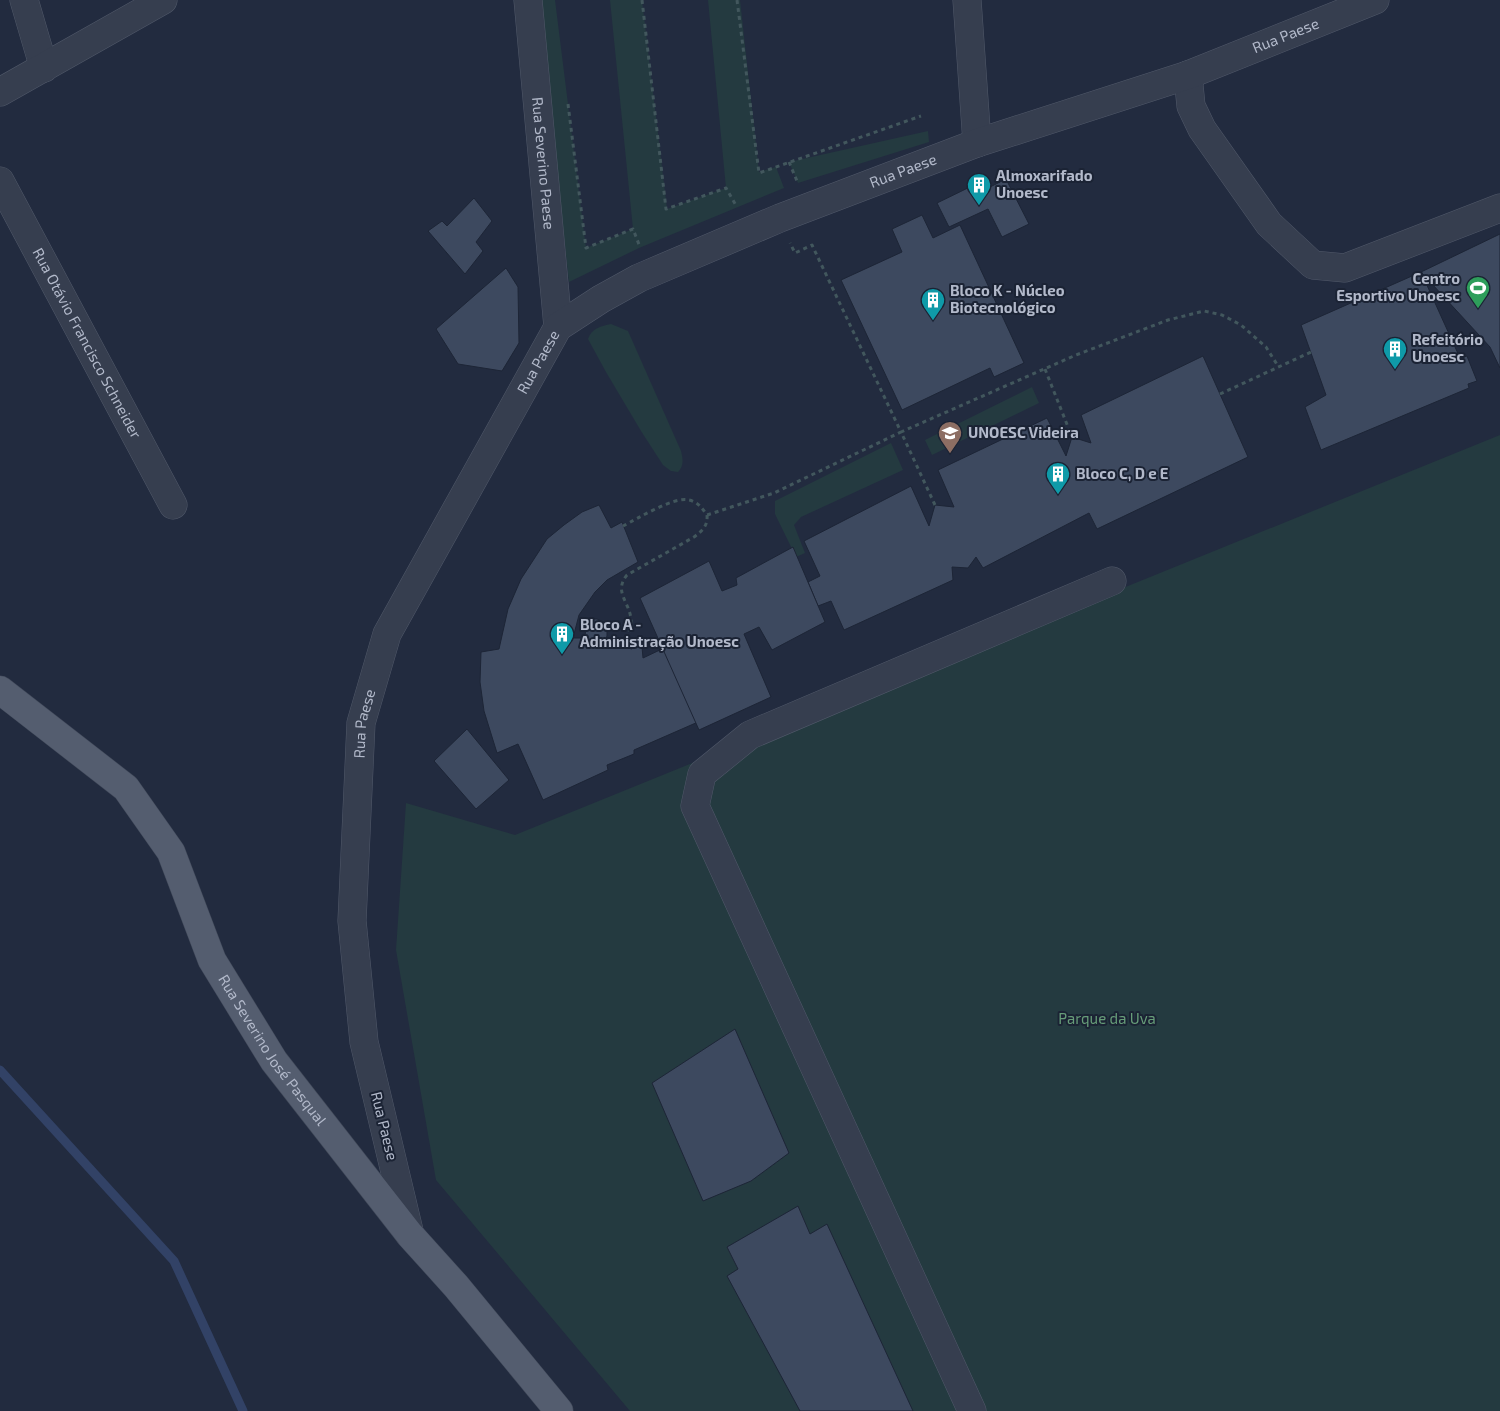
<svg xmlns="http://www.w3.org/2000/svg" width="1500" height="1411" font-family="'Exo 2',sans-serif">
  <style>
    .green { fill: #243a40 }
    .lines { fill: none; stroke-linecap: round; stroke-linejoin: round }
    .stream { stroke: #324266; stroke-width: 9 }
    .building { fill: #3d495f; stroke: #1d2536 }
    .minor-casing { stroke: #51596a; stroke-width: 29 }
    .primary-casing { stroke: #3f4758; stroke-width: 29 }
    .path { stroke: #42575d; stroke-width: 3; stroke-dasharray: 4 4; stroke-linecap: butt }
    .minor { stroke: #363e4f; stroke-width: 28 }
    .primary { stroke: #545d6f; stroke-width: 28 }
    .labels { text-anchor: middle; stroke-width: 4; stroke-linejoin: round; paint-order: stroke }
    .street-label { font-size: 15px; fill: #b2b9ca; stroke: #1b2334 }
    .poi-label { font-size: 15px; font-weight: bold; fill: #b2b9ca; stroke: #1b2334; text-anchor: start }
    .park-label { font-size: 15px; fill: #679d79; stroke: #1b2334 }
  </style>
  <rect width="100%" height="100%" fill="#222b3f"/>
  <g class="green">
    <polygon points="538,0 555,0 586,248 633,229 610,0 642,0 667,209 726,188 708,0 740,0 759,172 776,167 784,188 639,248 569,282"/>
    <polygon points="928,131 929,142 798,183 789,162"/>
    <path d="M611,324l17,7 53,120c2,8 3,15 -3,21l-7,-1 -8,-6 -22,-34 -35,-59 -18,-33c4,-11 13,-13 23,-15z"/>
    <polygon points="1032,387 1039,403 932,455 925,440"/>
    <polygon points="1500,435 1500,1411 630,1411 436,1180 396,950 406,803 515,835"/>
    <polygon points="891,443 903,470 801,517 794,525 805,553 796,557 775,514 775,501"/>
  </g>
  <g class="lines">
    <polyline class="stream" points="0,1070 174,1261 243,1411"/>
  </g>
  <g class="building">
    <polygon points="1006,179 1029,224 1002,237 988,209 949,227 937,203 974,185 978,193"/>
    <polygon points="474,198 492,221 476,242 483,251 465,274 428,231 442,221 447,226"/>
    <polygon points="922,215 933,238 960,225 1024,363 994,377 990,368 902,410 841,280 902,252 892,229"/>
    <polygon points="1500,234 1500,368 1490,347 1421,272"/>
    <polygon points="506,268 518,287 519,343 502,371 458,364 436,329"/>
    <polygon points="1421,272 1460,358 1467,356 1477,381 1468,384 1469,388 1321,450 1305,407 1326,395 1301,325"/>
    <polygon points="1203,356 1248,457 1097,529 1089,513 983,568 976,557 968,568 952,567 953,580 844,630 831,601 818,606 808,582 820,576 804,541 911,486 929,526 935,505 954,507 938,470 1047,418 1066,456 1072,437 1091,443 1081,415"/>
    <polygon points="599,505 611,528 622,522 638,562 607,580 595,592 579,615 573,638 585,638 586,623 591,619 597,619 604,622 607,628 607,636 604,643 632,649 636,645 642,647 643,658 664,648 698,722 634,750 634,754 607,765 608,770 543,800 518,744 497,753 484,711 480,682 481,652 499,649 508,609 521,579 547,539 564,525 582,512"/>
    <polygon points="793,547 825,622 772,650 759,627 744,634 771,697 699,730 640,598 709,561 722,591 737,585 736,578"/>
    <polygon points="467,729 509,780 476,809 434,761"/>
    <polygon points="735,1029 789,1153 751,1181 703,1201 652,1083"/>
    <polygon points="798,1206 810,1234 827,1224 913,1411 800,1411 727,1276 738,1269 727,1247"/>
  </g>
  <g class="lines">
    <g class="minor-casing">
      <g id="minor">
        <polyline points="24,0 44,68"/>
        <path id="s1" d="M528,0l30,327"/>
        <polyline points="967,0 977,143"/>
        <polyline points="1188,75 1191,106 1202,129 1269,224 1313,265 1345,268 1500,208"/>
        <polyline points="0,92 163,0"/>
        <path id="s2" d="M0,181l173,324"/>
        <path id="s3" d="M410,1235l-46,-193 -12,-121 9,-198 26,-89 171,-307 43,-28 38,-21 141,-60 197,-75 211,-68 187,-75"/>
        <polyline points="972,1411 695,806 702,774 750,735 1112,581"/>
      </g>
    </g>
    <g class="primary-casing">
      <g id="primary">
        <path id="s4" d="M0,690l126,98 45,64 41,108 62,101 136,174 46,51 103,125"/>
      </g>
    </g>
    <g class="path">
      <polyline points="642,0 666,209 726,188 737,207"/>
      <polyline points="737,0 759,173 921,116"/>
      <polyline points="568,104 586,248 633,229 640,247"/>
      <polyline points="789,162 797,181"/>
      <polyline points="1045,369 1072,437"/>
      <polyline points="1220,394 1311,352"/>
      <polyline points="935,505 901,432 1076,355 1168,320 1204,311 1222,315 1241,325 1266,347 1278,366"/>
      <path d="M623,526c14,-7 51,-30 66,-26 9,2 13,8 18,15l67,-22 127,-61 -89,-187 -17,8 -5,-10"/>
      <path d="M622,646c4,-7 10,-17 9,-26 -1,-18 -18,-28 -4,-45l67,-38c8,-6 14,-11 13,-22"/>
    </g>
    <use href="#minor" class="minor"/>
    <use href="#primary" class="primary"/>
  </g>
  <defs>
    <g id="building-pin" transform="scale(1.25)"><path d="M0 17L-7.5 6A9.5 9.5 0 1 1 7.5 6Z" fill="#0f9aa8" stroke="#1b2334"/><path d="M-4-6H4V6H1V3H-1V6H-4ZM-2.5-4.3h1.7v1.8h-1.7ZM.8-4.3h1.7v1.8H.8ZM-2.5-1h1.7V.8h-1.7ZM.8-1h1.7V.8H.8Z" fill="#fff"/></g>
    <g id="stadium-pin" transform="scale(1.25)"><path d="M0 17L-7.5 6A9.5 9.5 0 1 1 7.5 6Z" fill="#2e9e5b" stroke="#1b2334"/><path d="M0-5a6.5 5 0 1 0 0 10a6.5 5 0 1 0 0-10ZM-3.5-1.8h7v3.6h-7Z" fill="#fff"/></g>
    <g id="university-pin" transform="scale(1.25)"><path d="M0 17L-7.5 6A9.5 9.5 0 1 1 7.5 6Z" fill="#8d6e63" stroke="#1b2334"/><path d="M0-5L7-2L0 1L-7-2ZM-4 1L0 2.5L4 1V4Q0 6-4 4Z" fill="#fff"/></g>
  </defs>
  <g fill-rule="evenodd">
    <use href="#building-pin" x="979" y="185"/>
    <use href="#stadium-pin" x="1478" y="288"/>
    <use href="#building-pin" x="933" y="300"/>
    <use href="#building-pin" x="1395" y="349"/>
    <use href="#university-pin" x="950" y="433"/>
    <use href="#building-pin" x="1058" y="474"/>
    <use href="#building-pin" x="562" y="634"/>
  </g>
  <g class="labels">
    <g class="street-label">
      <text dy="5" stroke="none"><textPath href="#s3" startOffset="1748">Rua Paese</textPath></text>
      <text dy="5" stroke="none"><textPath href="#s1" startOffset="164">Rua Severino Paese</textPath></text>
      <text dy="5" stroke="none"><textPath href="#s3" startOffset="1342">Rua Paese</textPath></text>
      <text dy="5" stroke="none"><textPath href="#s2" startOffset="184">Rua Otávio Francisco Schneider</textPath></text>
      <text dy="5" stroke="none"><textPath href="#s3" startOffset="922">Rua Paese</textPath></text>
      <text dy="5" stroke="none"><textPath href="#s3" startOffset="518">Rua Paese</textPath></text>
      <text dy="5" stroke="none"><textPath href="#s4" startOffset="462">Rua Severino José Pasqual</textPath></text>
      <text transform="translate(384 1126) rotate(76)" y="5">Rua Paese</text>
    </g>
    <g class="poi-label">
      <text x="996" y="181">Almoxarifado<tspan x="996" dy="17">Unoesc</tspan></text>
      <text x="1460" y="284" text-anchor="end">Centro<tspan x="1460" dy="17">Esportivo Unoesc</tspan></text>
      <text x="950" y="296">Bloco K - Núcleo<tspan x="950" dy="17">Biotecnológico</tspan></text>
      <text x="1412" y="345">Refeitório<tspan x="1412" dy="17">Unoesc</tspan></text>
      <text x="968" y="438">UNOESC Videira</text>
      <text x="1076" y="479">Bloco C, D e E</text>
      <text x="580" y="630">Bloco A -<tspan x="580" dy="17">Administração Unoesc</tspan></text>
    </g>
    <g class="park-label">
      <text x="1107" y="1024">Parque da Uva</text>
    </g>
  </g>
</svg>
